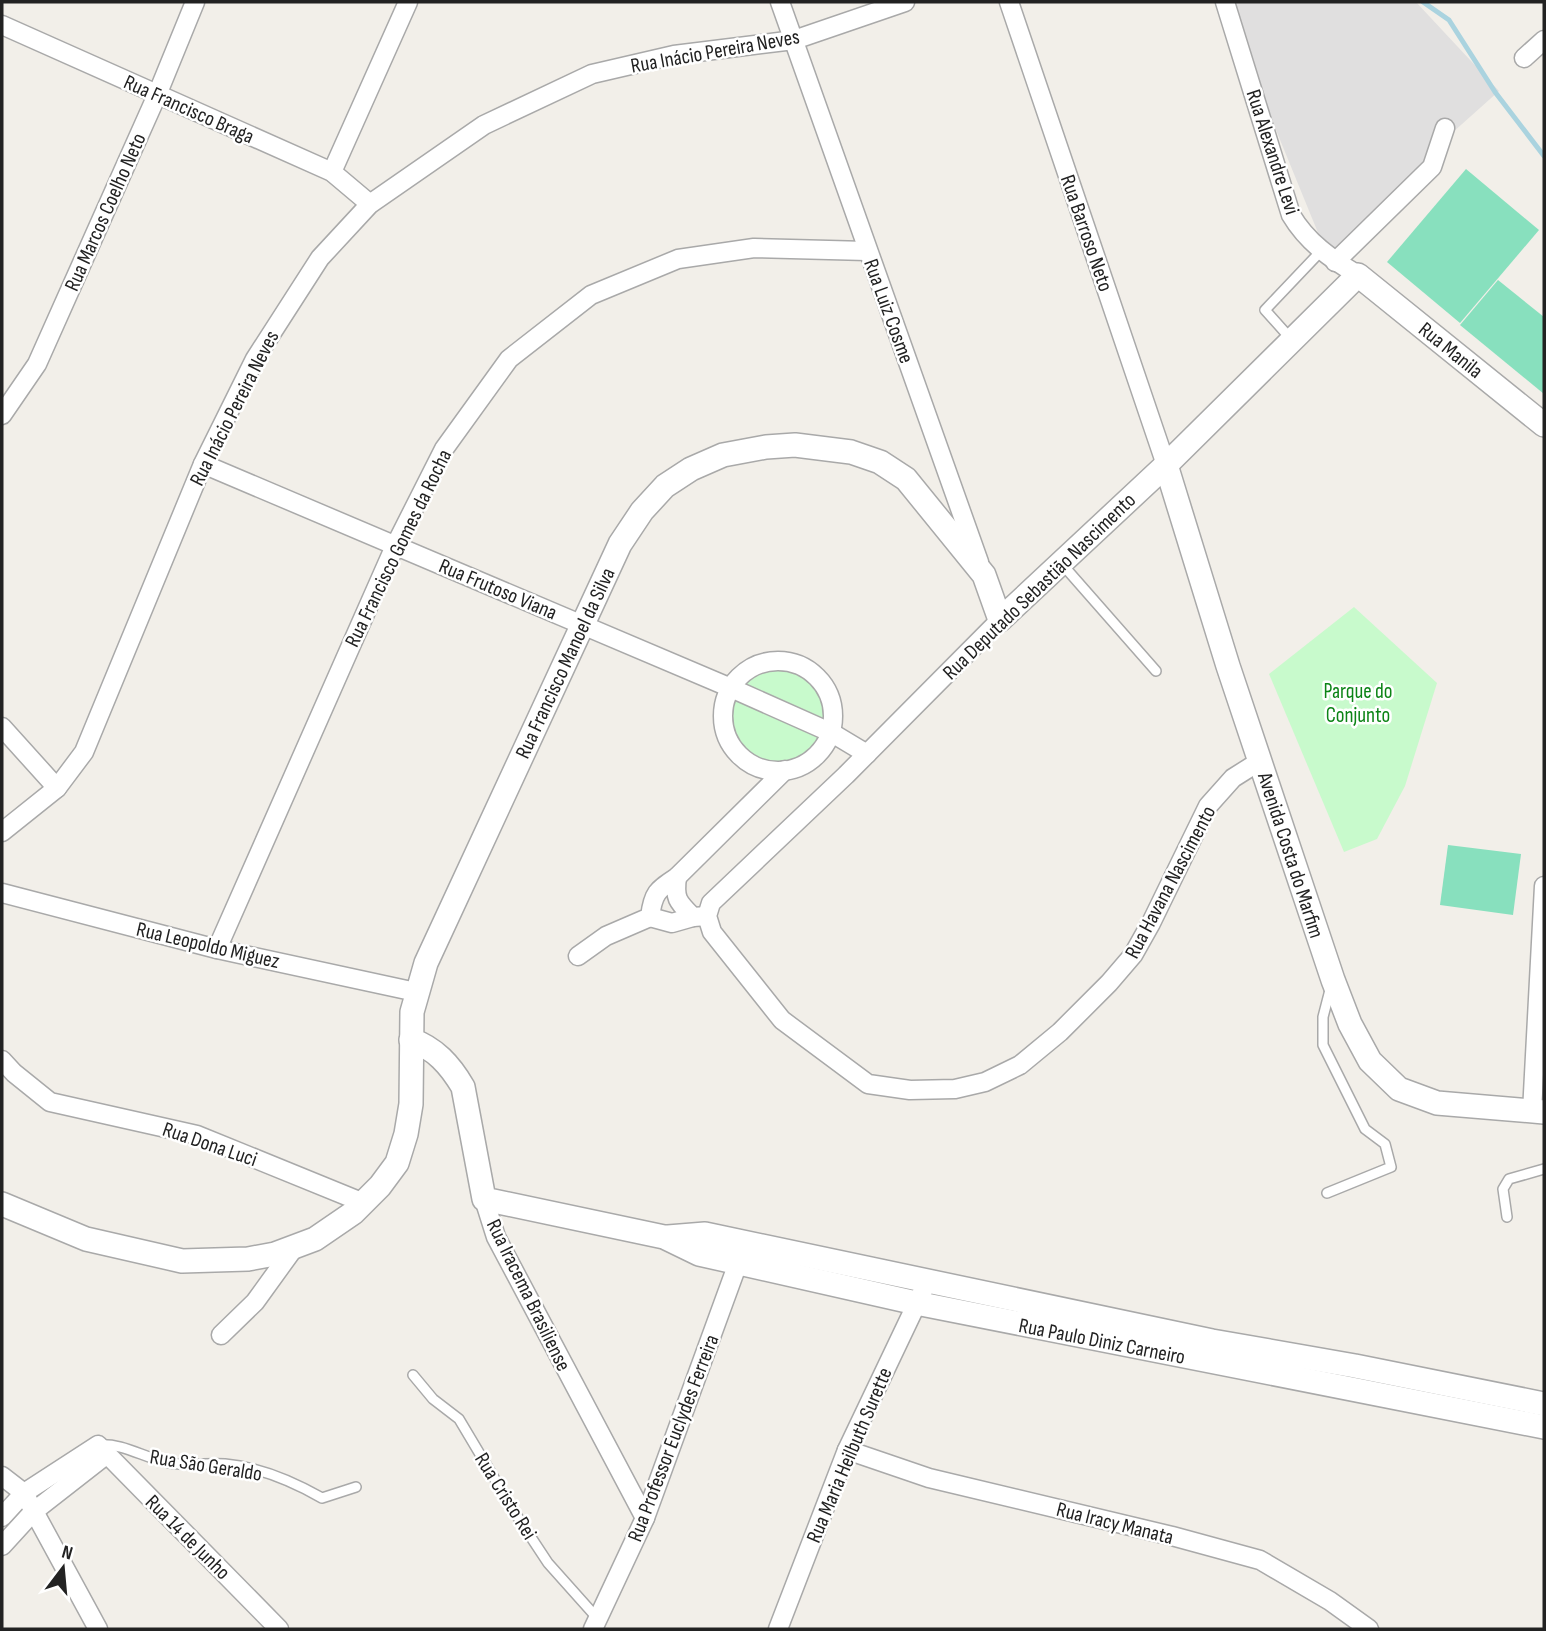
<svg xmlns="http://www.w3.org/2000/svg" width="1546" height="1631" font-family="'Sofia Sans Condensed',sans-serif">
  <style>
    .residential { fill: #e0dfdf }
    .park { fill: #c8facc }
    .pitch { fill: #88e0be }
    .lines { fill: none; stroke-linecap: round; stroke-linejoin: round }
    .stream { stroke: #aad3df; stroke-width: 5 }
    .service-casing { stroke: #a9a9a9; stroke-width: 12 }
    .minor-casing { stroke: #a9a9a9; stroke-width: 21 }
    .tertiary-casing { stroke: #a9a9a9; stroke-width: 26 }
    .service { stroke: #fff; stroke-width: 9 }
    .minor { stroke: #fff; stroke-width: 18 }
    .tertiary { stroke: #fff; stroke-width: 23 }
    .labels { text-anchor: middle; stroke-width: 5; stroke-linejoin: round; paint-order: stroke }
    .street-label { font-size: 21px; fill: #222; stroke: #fff }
    .park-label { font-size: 21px; fill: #0c8416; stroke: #fff }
  </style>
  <rect width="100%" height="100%" fill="#f2efe9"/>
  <polygon class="residential" points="1228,2 1416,2 1499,91 1452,133 1344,249 1323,245 1249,64"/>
  <g class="park">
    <polygon points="1354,607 1437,683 1405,786 1377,839 1344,852 1269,674"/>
    <circle cx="778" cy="716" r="55"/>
  </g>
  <g class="pitch">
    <polygon points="1466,169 1539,230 1460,323 1387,262"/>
    <polygon points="1498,280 1544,317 1544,394 1460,325"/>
    <polygon points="1448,845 1521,854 1513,915 1440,905"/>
  </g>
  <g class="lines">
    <polyline class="stream" points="1423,2 1449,20 1495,92 1544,156"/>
    <g class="service-casing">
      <g id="service">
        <polyline points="1291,339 1265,310 1322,250"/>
        <polyline points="1062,564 1156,671"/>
        <polyline points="1327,1193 1391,1167 1385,1144 1365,1129 1323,1045 1323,1017 1330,990"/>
        <polyline points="1507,1217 1503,1189 1509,1179 1544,1169"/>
        <polyline points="413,1375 433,1399 459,1419 515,1513 548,1563 598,1619"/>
        <path d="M98,1445c27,-2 45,13 72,18 18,3 37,0 55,1 34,3 67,17 97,34l34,-11"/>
      </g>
    </g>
    <g class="minor-casing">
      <g id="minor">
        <polyline points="780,2 979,562"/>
        <polyline points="1009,2 1166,465"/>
        <path d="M1225,2l66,213c16,27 40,44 67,60"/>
        <polyline points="2,25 332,172 370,204"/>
        <polyline points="1524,58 1544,40"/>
        <polyline points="332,172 408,2"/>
        <polyline points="1335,262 1432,167 1445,128"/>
        <polyline points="2,415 37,364 157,95 195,2"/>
        <polyline points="203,464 731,688 832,733 867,754"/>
        <polyline points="1000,620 846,775 711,903 707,916 712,932 782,1020 868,1084 910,1090 955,1089 985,1082 1020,1065 1060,1032 1109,983 1133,955 1151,923 1208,806 1233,778 1260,761"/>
        <circle cx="778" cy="716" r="55"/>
        <polyline points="2,727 57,788"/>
        <polyline points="2,832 57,788 84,752 203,464 255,359 320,258 370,204 484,125 592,74 674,55 794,40 905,2"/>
        <path d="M677,877c-3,22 1,25 16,40l14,-1"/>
        <polyline points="2,893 217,949 416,992"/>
        <polyline points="650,917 672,923 693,917"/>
        <polyline points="217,949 395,546 444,449 509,359 591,295 678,259 754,248 867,251"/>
        <path d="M578,956l28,-20 44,-19c3,-24 7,-27 27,-40l108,-107"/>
        <polyline points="2,1060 14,1073 50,1102 197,1135 364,1203"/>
        <polyline points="1532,1112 1544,886"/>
        <polyline points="484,1199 496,1237 645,1518"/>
        <polyline points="221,1335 255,1302 294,1248"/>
        <polyline points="847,1450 929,1478 1172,1536 1260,1560 1330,1601 1369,1629"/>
        <polyline points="2,1476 24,1493 98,1629"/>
        <polyline points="2,1517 24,1493 98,1445 279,1629"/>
        <polyline points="2,1546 33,1512 106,1455"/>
        <polyline points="593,1629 645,1518 742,1252"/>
        <polyline points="778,1629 847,1450 927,1282"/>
      </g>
    </g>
    <g class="tertiary-casing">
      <g id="tertiary">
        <polyline points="1166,465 1228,666 1333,980 1350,1024 1370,1061 1399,1089 1437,1103 1544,1112"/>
        <path d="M411,1040c24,8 39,25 52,47l21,112 180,38 35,17 217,49 628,124"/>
        <polyline points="2,1204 86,1239 182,1261 248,1259 275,1254 315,1239 353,1213 380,1186 397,1163 406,1134 411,1104 412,1012 426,963 620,544 642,511 665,486 691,469 723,455 766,447 795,445 851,452 880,462 906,479 984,575 1000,620 1166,465 1358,275 1544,425"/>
        <polyline points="668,1237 705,1234 1212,1341 1355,1366 1544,1404"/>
      </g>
    </g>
    <use href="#service" class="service"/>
    <use href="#minor" class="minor"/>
    <use href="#tertiary" class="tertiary"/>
  </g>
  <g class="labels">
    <g class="street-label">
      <text transform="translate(715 51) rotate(-10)" y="7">Rua Inácio Pereira Neves</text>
      <text transform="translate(189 109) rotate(24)" y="7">Rua Francisco Braga</text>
      <text transform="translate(1273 152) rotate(72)" y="7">Rua Alexandre Levi</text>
      <text transform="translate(105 212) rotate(-66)" y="7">Rua Marcos Coelho Neto</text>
      <text transform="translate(1087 233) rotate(71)" y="7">Rua Barroso Neto</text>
      <text transform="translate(889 311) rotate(70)" y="7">Rua Luiz Cosme</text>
      <text transform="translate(1451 350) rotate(39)" y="7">Rua Manila</text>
      <text transform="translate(234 408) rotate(-63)" y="7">Rua Inácio Pereira Neves</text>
      <text transform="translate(398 548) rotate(-64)" y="7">Rua Francisco Gomes da Rocha</text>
      <text transform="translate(1039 586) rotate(-44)" y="7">Rua Deputado Sebastião Nascimento</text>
      <text transform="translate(498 589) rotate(23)" y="7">Rua Frutoso Viana</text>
      <text transform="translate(565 663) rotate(-65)" y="7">Rua Francisco Manoel da Silva</text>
      <text transform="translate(1291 855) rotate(72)" y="7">Avenida Costa do Marfim</text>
      <text transform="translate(1170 882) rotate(-62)" y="7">Rua Havana Nascimento</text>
      <text transform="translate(208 945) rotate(13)" y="7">Rua Leopoldo Miguez</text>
      <text transform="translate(210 1144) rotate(19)" y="7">Rua Dona Luci</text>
      <text transform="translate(529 1295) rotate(64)" y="7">Rua Iracema Brasiliense</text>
      <text transform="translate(1102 1341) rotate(11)" y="7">Rua Paulo Diniz Carneiro</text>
      <text transform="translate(673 1438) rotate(-69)" y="7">Rua Professor Euclydes Ferreira</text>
      <text transform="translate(849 1455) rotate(-67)" y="7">Rua Maria Heilbuth Surette</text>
      <text transform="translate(206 1465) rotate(9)" y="7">Rua São Geraldo</text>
      <text transform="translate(506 1496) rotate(58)" y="7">Rua Cristo Rei</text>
      <text transform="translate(1115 1523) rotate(14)" y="7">Rua Iracy Manata</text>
      <text transform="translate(188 1537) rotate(45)" y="7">Rua 14 de Junho</text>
    </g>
    <g class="park-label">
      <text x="1358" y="698">Parque do<tspan x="1358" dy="24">Conjunto</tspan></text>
    </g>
  </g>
  <rect width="1546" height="1631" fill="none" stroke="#222222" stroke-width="7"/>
  <g transform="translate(63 1568) rotate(16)" stroke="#ffffff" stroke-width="5" paint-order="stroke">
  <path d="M0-5L12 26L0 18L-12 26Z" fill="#222222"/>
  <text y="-10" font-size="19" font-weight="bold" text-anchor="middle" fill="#222222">N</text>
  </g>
</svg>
